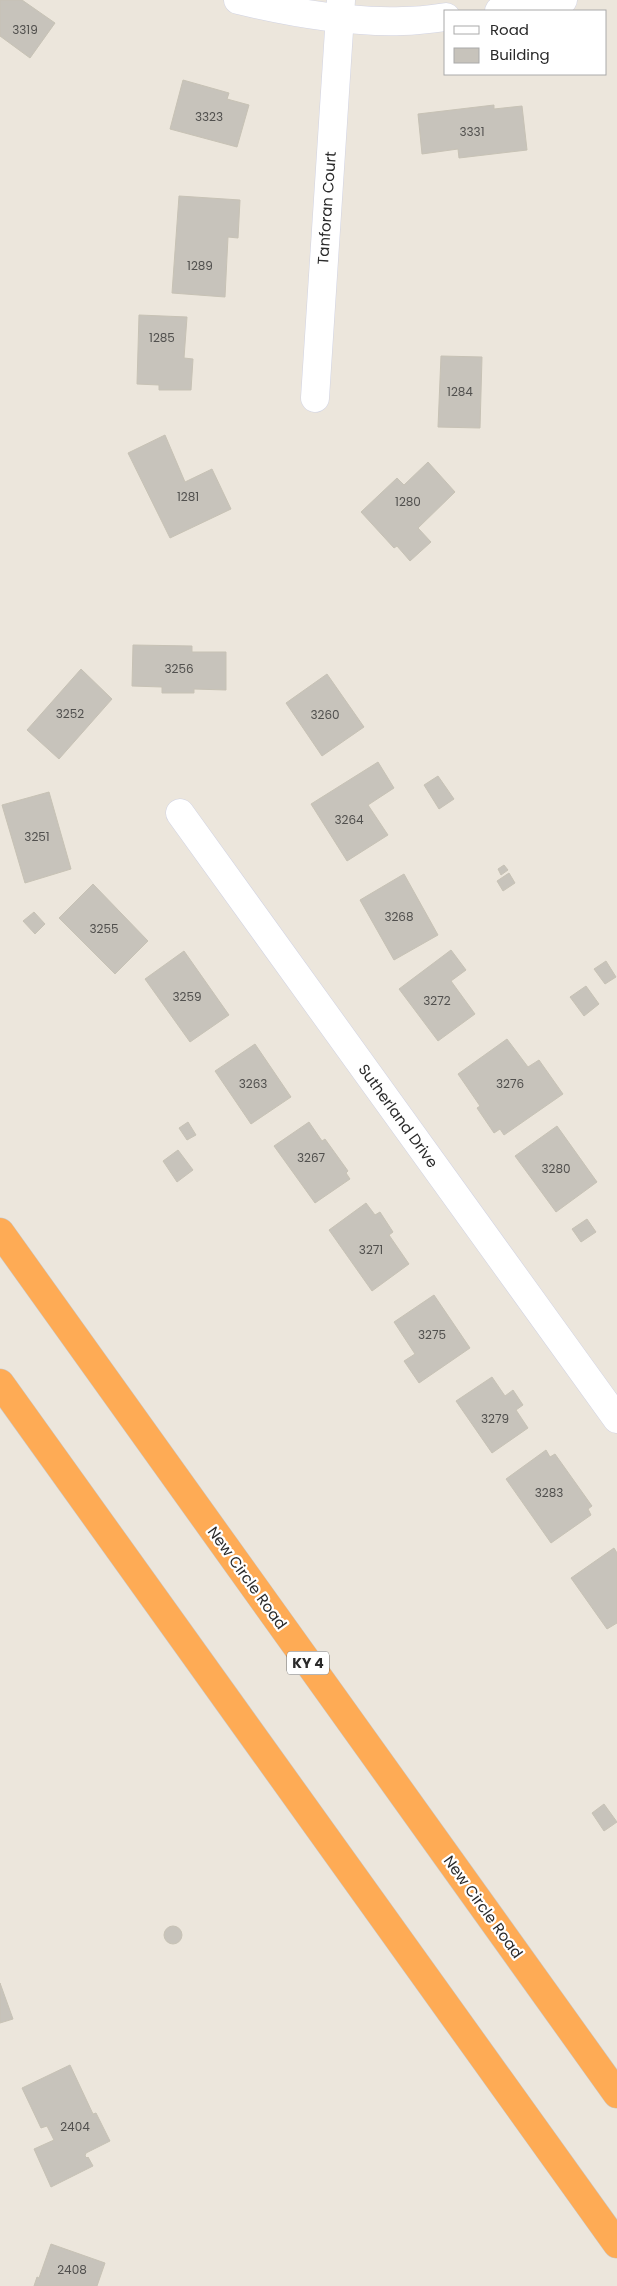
<svg xmlns="http://www.w3.org/2000/svg" width="617" height="2286" font-family="Poppins,sans-serif">
  <style>
    .building { fill: #c7c3bb; stroke: #c7c2b5 }
    .lines { fill: none; stroke-linecap: round; stroke-linejoin: round }
    .minor-casing { stroke: #d1d3e3; stroke-width: 29 }
    .highway-casing { stroke: #c8c8c8; stroke-width: 29 }
    .minor { stroke: #fff; stroke-width: 28 }
    .highway { stroke: #feab55; stroke-width: 28 }
    .labels { text-anchor: middle; stroke-width: 4.5; stroke-linejoin: round; paint-order: stroke }
    .number-label { font-size: 12px; fill: #51504e }
    .shield { fill: #fff; stroke: #6a6a6a; stroke-width: 1 }
    .shield-label { font-size: 14px; font-weight: bold; fill: #2a2a2a }
    .street-label { font-size: 15px; fill: #2a2a2a; stroke: #fff }
  </style>
  <rect width="100%" height="100%" fill="#ece6dc"/>
  <g class="building">
    <polygon points="0,0 22,0 55,23 30,58 0,36"/>
    <polygon points="183,80 229,93 227,99 249,105 237,147 170,129"/>
    <polygon points="494,105 494,109 522,106 527,150 459,158 458,149 422,154 418,114"/>
    <polygon points="179,196 240,200 238,238 228,237 225,297 172,293"/>
    <polygon points="139,315 187,317 184,358 193,359 191,390 159,390 159,385 137,384"/>
    <polygon points="441,356 482,357 480,428 438,427"/>
    <polygon points="165,435 185,482 212,469 231,509 170,538 128,453"/>
    <polygon points="428,462 455,492 418,528 431,542 410,561 397,546 394,548 361,512 397,478 404,485"/>
    <polygon points="133,645 192,646 192,652 226,652 226,690 194,689 194,693 162,693 162,687 132,686"/>
    <polygon points="81,669 112,699 59,759 27,730"/>
    <polygon points="327,674 364,727 322,756 286,703"/>
    <polygon points="378,762 394,788 368,805 388,835 347,861 311,804"/>
    <polygon points="438,776 454,799 439,809 424,785"/>
    <polygon points="49,792 71,869 25,883 2,805"/>
    <polygon points="504,865 508,870 501,875 498,869"/>
    <polygon points="509,873 515,883 503,891 497,881"/>
    <polygon points="404,874 438,935 394,960 360,900"/>
    <polygon points="93,884 148,941 115,974 59,918"/>
    <polygon points="34,912 45,924 35,934 23,921"/>
    <polygon points="451,950 466,970 451,981 475,1014 438,1041 399,989"/>
    <polygon points="184,951 229,1015 190,1042 145,979"/>
    <polygon points="606,961 616,977 605,984 594,969"/>
    <polygon points="586,986 599,1004 584,1016 570,997"/>
    <polygon points="507,1039 528,1067 539,1060 563,1094 504,1135 500,1129 494,1133 477,1108 480,1106 458,1074"/>
    <polygon points="255,1044 291,1097 251,1124 215,1071"/>
    <polygon points="188,1122 196,1135 187,1140 179,1128"/>
    <polygon points="309,1122 322,1141 325,1139 348,1171 346,1173 350,1179 315,1203 274,1146"/>
    <polygon points="557,1126 597,1182 556,1212 515,1156"/>
    <polygon points="178,1150 193,1170 177,1182 163,1161"/>
    <polygon points="366,1203 375,1215 380,1212 393,1232 389,1235 409,1264 372,1291 329,1230"/>
    <polygon points="587,1219 596,1232 581,1242 572,1229"/>
    <polygon points="434,1295 470,1348 419,1383 404,1361 415,1354 394,1322"/>
    <polygon points="492,1377 505,1396 513,1390 523,1405 516,1410 528,1428 492,1453 456,1401"/>
    <polygon points="546,1450 550,1457 555,1454 592,1506 588,1509 591,1515 551,1543 506,1479"/>
    <polygon points="614,1548 617,1553 617,1623 607,1629 571,1578"/>
    <polygon points="604,1804 617,1822 604,1831 592,1813"/>
    <circle cx="173" cy="1935" r="9"/>
    <polygon points="0,1983 13,2019 0,2023"/>
    <polygon points="70,2065 93,2114 96,2113 110,2141 86,2153 85,2156 87,2158 88,2157 93,2166 51,2187 34,2149 54,2140 47,2126 41,2128 22,2088"/>
    <polygon points="51,2244 105,2263 97,2286 34,2286 37,2277 39,2278"/>
  </g>
  <g class="lines">
    <g class="minor-casing">
      <g id="minor">
        <path d="M238,0c54,13 110,23 165,21 14,0 29,-2 43,-4"/>
        <polyline points="499,11 563,0"/>
        <polyline points="315,398 341,0"/>
        <polyline points="180,813 617,1419"/>
      </g>
    </g>
    <g class="highway-casing">
      <g id="highway">
        <polyline points="0,1232 617,2094"/>
        <polyline points="0,1383 617,2244"/>
      </g>
    </g>
    <use href="#minor" class="minor"/>
    <use href="#highway" class="highway"/>
  </g>
  <g class="labels">
    <g class="number-label">
      <text x="25" y="34">3319</text>
      <text x="209" y="121">3323</text>
      <text x="472" y="136">3331</text>
      <text x="200" y="270">1289</text>
      <text x="162" y="342">1285</text>
      <text x="460" y="396">1284</text>
      <text x="188" y="501">1281</text>
      <text x="408" y="506">1280</text>
      <text x="179" y="673">3256</text>
      <text x="70" y="718">3252</text>
      <text x="325" y="719">3260</text>
      <text x="349" y="824">3264</text>
      <text x="37" y="841">3251</text>
      <text x="399" y="921">3268</text>
      <text x="104" y="933">3255</text>
      <text x="187" y="1001">3259</text>
      <text x="437" y="1005">3272</text>
      <text x="253" y="1088">3263</text>
      <text x="510" y="1088">3276</text>
      <text x="311" y="1162">3267</text>
      <text x="556" y="1173">3280</text>
      <text x="371" y="1254">3271</text>
      <text x="432" y="1339">3275</text>
      <text x="495" y="1423">3279</text>
      <text x="549" y="1497">3283</text>
      <text x="75" y="2131">2404</text>
      <text x="72" y="2274">2408</text>
    </g>
    <rect class="shield" x="287" y="1651.5" width="42" height="23" rx="4"/>
    <g class="shield-label">
      <text x="308" y="1668">KY 4</text>
    </g>
    <g class="street-label">
      <text transform="translate(327 208) rotate(-86)" y="5">Tanforan Court</text>
      <text transform="translate(398 1116) rotate(54)" y="5">Sutherland Drive</text>
      <text transform="translate(247 1578) rotate(54)" y="5">New Circle Road</text>
      <text transform="translate(483 1907) rotate(54)" y="5">New Circle Road</text>
    </g>
  </g>
  <rect x="444" y="10" width="162" height="65" fill="#ffffff" stroke="#aaaaaa"/>
  <rect x="454" y="26" width="25" height="8" fill="#ffffff" stroke="#aaaaaa"/>
  <text x="490" y="35" font-size="15" fill="#2a2a2a">Road</text>
  <rect x="454" y="48" width="25" height="15" fill="#c7c3bb" stroke="#aaaaaa"/>
  <text x="490" y="60" font-size="15" fill="#2a2a2a">Building</text>
</svg>
